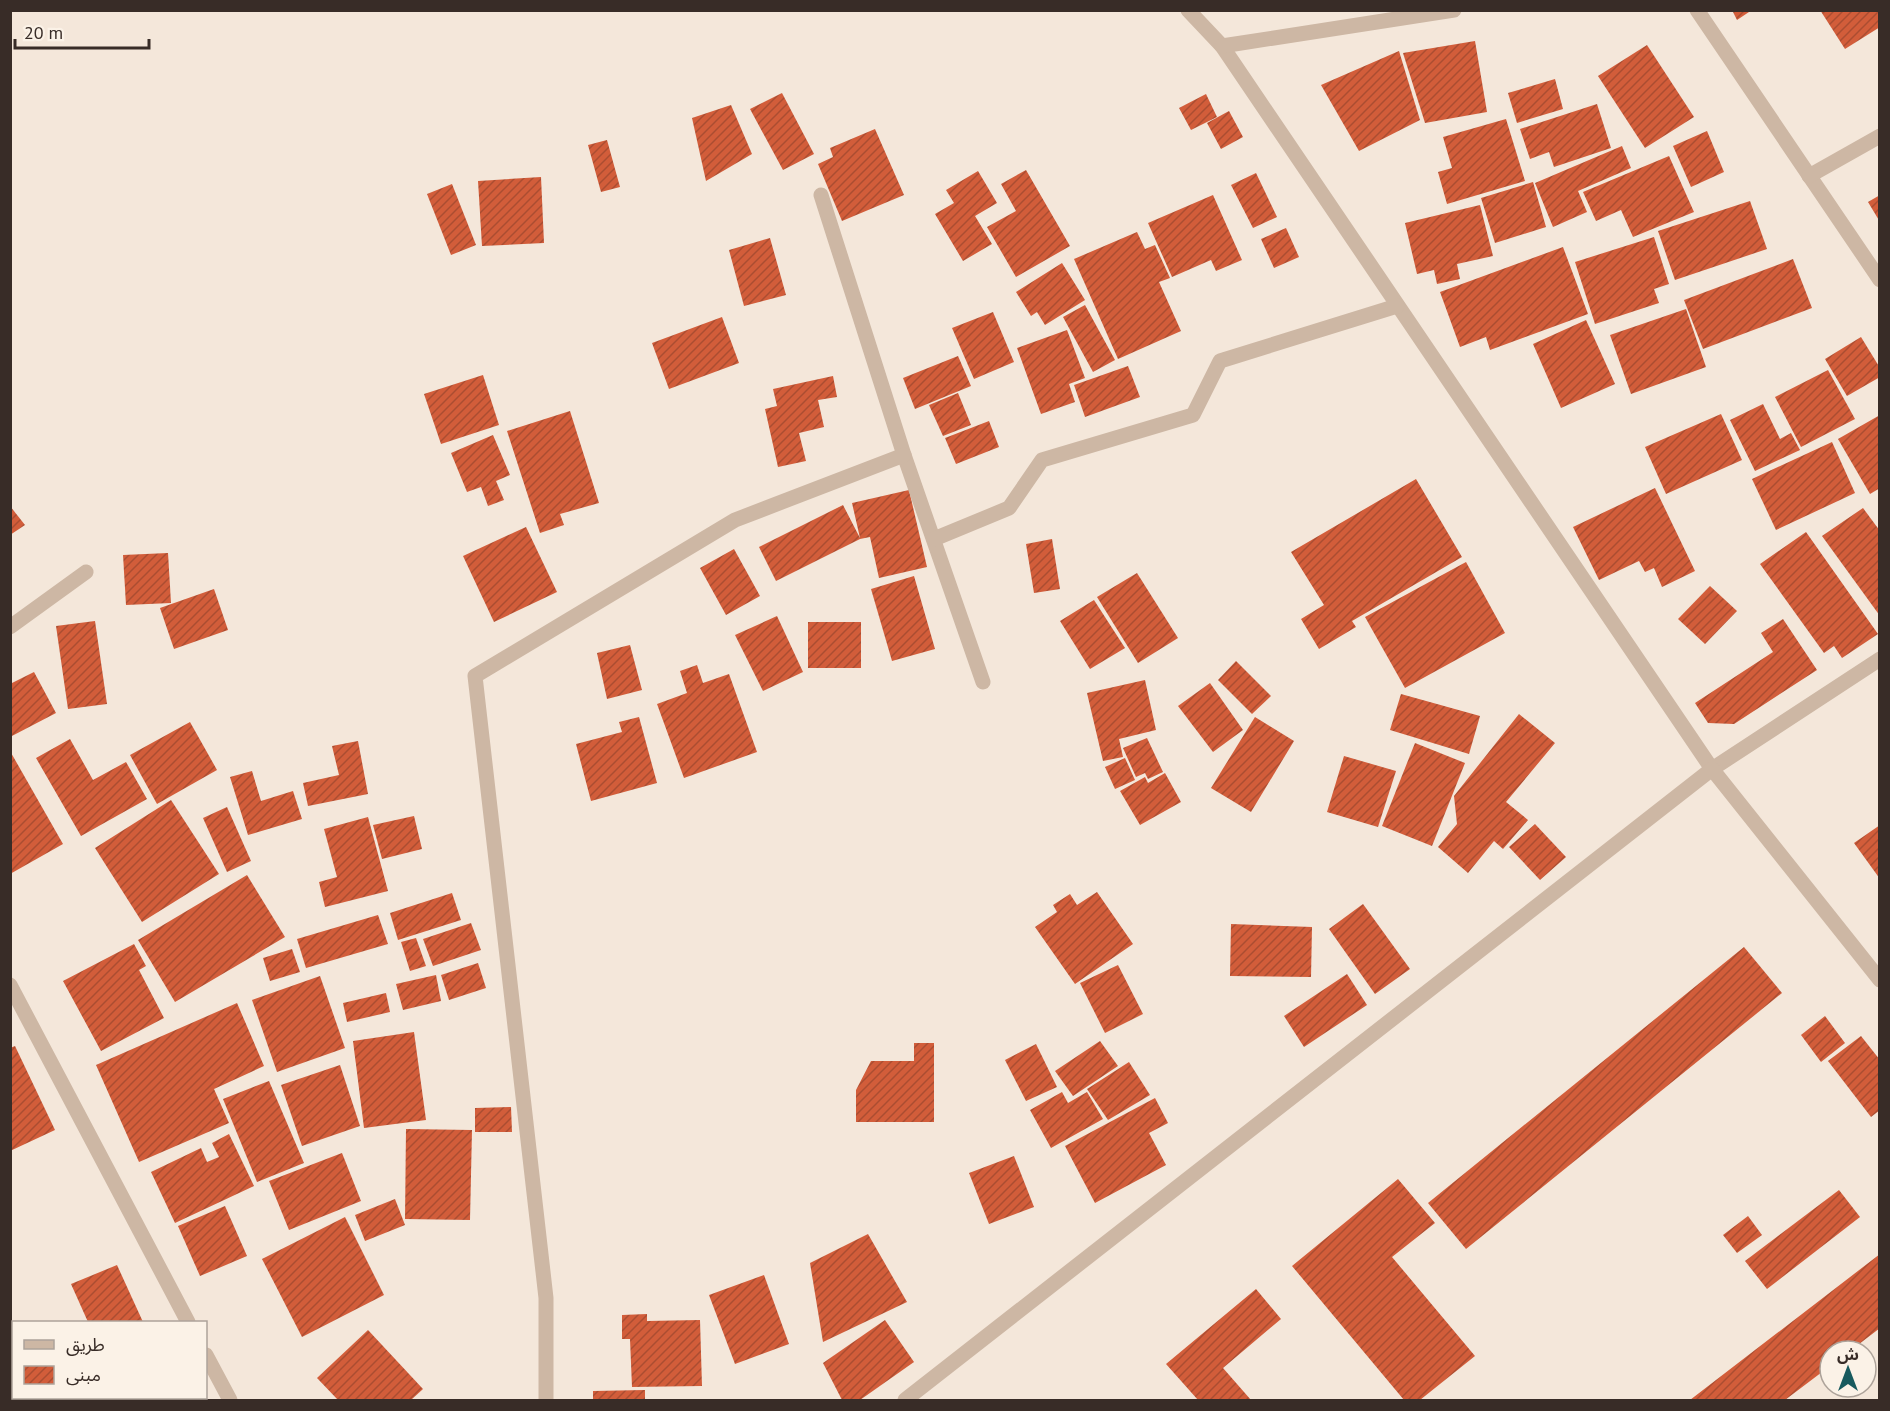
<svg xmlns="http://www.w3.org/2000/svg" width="1890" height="1411" font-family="'PT Sans','Noto Sans Arabic',sans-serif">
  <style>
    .building { fill: url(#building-hatch) }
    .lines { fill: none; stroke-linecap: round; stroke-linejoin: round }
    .minor { stroke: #cdb7a4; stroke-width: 15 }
  </style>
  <defs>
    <pattern id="building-hatch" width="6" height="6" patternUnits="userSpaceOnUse" patternTransform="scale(1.5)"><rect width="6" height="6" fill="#d25d3a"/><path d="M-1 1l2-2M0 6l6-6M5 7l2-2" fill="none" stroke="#ab4d31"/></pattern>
  </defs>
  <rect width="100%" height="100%" fill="#f4e7da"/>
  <g class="building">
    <polygon points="1732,10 1752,10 1737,20"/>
    <polygon points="1820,10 1880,10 1880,27 1845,49"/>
    <polygon points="1475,41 1487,112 1425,123 1403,53"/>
    <polygon points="1647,45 1694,117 1645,148 1598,76"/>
    <polygon points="1399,51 1420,120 1359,151 1321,85"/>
    <polygon points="1555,79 1563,109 1517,123 1508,93"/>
    <polygon points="782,93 814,154 783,170 750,109"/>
    <polygon points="1206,94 1217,117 1191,130 1179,108"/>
    <polygon points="1597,104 1611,148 1554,167 1549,152 1530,159 1520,129"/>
    <polygon points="731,105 752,154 706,181 692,118"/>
    <polygon points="1229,111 1243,137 1221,149 1207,123"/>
    <polygon points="1506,119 1525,181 1447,204 1438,172 1452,168 1443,137"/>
    <polygon points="875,129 904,195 842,221 818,164 833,157 830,148"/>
    <polygon points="1707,131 1724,172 1691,187 1673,146"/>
    <polygon points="607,140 620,187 601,192 588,145"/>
    <polygon points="1622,146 1631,168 1578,191 1587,212 1553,227 1535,183"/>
    <polygon points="1669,156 1694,212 1633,237 1621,210 1596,221 1583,192"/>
    <polygon points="1026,170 1070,246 1016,277 987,227 1016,211 1001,184"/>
    <polygon points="978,171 997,203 975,216 992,244 963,261 935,214 954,203 946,190"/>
    <polygon points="1256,173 1277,217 1253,228 1231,185"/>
    <polygon points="541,177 544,243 482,246 478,181"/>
    <polygon points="1533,182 1546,227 1495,243 1481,198"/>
    <polygon points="452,184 476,245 451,255 427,194"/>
    <polygon points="1213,195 1242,260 1216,271 1211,260 1172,277 1148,223"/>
    <polygon points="1880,195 1880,222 1868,202"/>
    <polygon points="1750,201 1767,249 1675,280 1658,231"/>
    <polygon points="1480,205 1493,256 1457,264 1460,279 1437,284 1434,270 1417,274 1405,223"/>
    <polygon points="1286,228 1299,257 1274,268 1261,239"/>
    <polygon points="1137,232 1145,249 1155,245 1170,278 1159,282 1181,331 1118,359 1074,259"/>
    <polygon points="1654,237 1669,284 1654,289 1659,303 1595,324 1575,262"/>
    <polygon points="770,238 786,295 744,306 729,250"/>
    <polygon points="1563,247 1588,314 1490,350 1486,337 1460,347 1440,292"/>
    <polygon points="1793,259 1812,308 1703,349 1684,300"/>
    <polygon points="1062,263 1085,300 1045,325 1037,312 1031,316 1016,292"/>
    <polygon points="1085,305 1115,360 1093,372 1063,317"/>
    <polygon points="1686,309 1706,367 1631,394 1610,335"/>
    <polygon points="993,312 1014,362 974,379 952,328"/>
    <polygon points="722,317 739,363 669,389 652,343"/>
    <polygon points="1586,320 1615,384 1561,408 1533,344"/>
    <polygon points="1067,330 1085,378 1069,384 1075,402 1041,414 1017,348"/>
    <polygon points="1861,337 1880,368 1880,377 1847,396 1825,359"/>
    <polygon points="958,356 971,386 915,409 903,378"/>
    <polygon points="1128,366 1140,397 1085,417 1074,385"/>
    <polygon points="1828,370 1855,419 1801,447 1775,397"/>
    <polygon points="483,375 499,425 441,444 424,394"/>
    <polygon points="833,376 837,397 818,400 824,427 799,433 806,461 778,467 765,409 777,406 773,389"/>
    <polygon points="958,393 971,425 943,436 929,405"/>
    <polygon points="1763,404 1780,439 1791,433 1800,450 1755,471 1730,420"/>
    <polygon points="570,411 599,503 560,514 564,525 540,533 507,431"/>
    <polygon points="1721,414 1742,460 1666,494 1645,447"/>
    <polygon points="1880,415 1880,488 1870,494 1838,439"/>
    <polygon points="989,421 999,447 956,464 945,438"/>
    <polygon points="493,435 510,475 496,481 504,500 488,506 481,487 467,492 451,453"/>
    <polygon points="1832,442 1855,493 1776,530 1752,479"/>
    <polygon points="1416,479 1462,557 1352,621 1356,627 1319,649 1301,619 1324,605 1291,552"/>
    <polygon points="1655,488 1695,571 1662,587 1654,568 1645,572 1639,561 1599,580 1573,527"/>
    <polygon points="909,490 927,567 879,578 870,537 860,539 776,581 759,547 843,505 860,538 852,503"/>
    <polygon points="10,506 25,525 10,535"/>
    <polygon points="1863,508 1880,531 1880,616 1822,536"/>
    <polygon points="526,527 557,592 494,622 463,556"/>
    <polygon points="1806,532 1878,634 1842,658 1834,646 1824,653 1760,564"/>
    <polygon points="1052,539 1060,589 1034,593 1026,544"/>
    <polygon points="734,549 760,596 726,615 700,568"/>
    <polygon points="168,553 171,603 126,605 123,555"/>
    <polygon points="1466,562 1505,633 1405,688 1365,617"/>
    <polygon points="1137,573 1178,638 1138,663 1097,597"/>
    <polygon points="914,576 935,649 892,661 871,589"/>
    <polygon points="1710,586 1737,611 1705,644 1678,619"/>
    <polygon points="214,589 228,630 174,649 160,608"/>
    <polygon points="1094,600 1125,648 1090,669 1060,621"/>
    <polygon points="777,616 803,672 763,691 735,635"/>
    <polygon points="1783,619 1817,670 1734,724 1708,723 1695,703 1773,652 1761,633"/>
    <polygon points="95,621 107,704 68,709 56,626"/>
    <rect x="808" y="622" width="53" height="46"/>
    <polygon points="630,645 642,690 607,699 597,653"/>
    <polygon points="1236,661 1271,696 1252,714 1218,680"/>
    <polygon points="697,665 703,683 729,674 757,752 684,778 657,704 687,693 680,671"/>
    <polygon points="34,672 56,713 10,737 10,684"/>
    <polygon points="1145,680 1156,730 1119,739 1123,757 1103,761 1087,693"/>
    <polygon points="1210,683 1243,730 1213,752 1178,706"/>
    <polygon points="1401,694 1480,716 1469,754 1390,730"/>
    <polygon points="1519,714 1555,743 1506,802 1528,820 1503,849 1494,841 1468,873 1438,847 1457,824 1454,796"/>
    <polygon points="639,717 657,783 591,801 576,744 622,732 619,722"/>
    <polygon points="1255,717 1294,741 1251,812 1211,788"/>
    <polygon points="190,722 217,770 157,804 130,755"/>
    <polygon points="1147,738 1163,772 1148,779 1145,773 1136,777 1123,748"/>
    <polygon points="70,739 93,780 126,762 147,799 81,836 36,758"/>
    <polygon points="358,741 368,794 308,806 303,783 339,775 332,746"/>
    <polygon points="1415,743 1465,763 1432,846 1382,826"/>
    <polygon points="10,751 63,844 10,874"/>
    <polygon points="1344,756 1396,771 1378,827 1327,812"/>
    <polygon points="1125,758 1135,780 1115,789 1105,767"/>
    <polygon points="252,771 261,801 293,791 302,819 248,835 230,777"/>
    <polygon points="1165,773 1181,802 1140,825 1120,791 1145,777 1148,783"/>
    <polygon points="171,800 219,874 142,922 95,848"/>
    <polygon points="227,807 251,861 227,872 203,818"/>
    <polygon points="414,816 422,849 382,859 373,825"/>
    <polygon points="368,817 388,891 325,907 319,882 337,877 324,829"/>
    <polygon points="1535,824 1566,857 1540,880 1509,847"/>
    <polygon points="1880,825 1880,879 1854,843"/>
    <polygon points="247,875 285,937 175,1002 138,940"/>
    <polygon points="1097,892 1133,944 1075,984 1035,927 1057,912 1053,905 1070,894 1077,905"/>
    <polygon points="452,893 461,920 398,940 390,913"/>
    <polygon points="1363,904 1410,969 1375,994 1329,929"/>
    <polygon points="378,915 388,944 306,968 297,939"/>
    <polygon points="471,923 481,950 433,966 423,939"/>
    <polygon points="1231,924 1312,927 1311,977 1230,976"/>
    <polygon points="416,938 426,966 410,971 401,942"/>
    <polygon points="134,944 146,966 139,970 164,1018 101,1051 63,981"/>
    <polygon points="1744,947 1782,993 1466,1249 1428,1203"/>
    <polygon points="292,949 300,972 270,981 263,958"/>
    <polygon points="478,963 486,988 449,1000 441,975"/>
    <polygon points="1118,965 1143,1014 1105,1033 1080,983"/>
    <polygon points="1347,974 1367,1005 1304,1047 1284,1016"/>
    <polygon points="436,975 441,1001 403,1010 396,984"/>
    <polygon points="320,976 345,1048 277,1072 252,1000"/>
    <polygon points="386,993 390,1012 347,1022 343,1003"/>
    <polygon points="237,1003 264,1066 214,1089 229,1123 139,1162 96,1065"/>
    <polygon points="1825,1016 1845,1043 1821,1062 1801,1035"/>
    <polygon points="414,1032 426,1120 364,1128 353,1041"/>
    <polygon points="1861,1036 1880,1060 1880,1110 1871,1117 1828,1061"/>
    <polygon points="1100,1041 1118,1066 1073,1096 1055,1071"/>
    <polygon points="914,1043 934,1043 934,1122 856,1122 856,1090 871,1061 914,1061"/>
    <polygon points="1036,1044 1057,1087 1026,1101 1005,1060"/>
    <polygon points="15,1046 55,1130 10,1151 10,1048"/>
    <polygon points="1129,1062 1150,1095 1108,1120 1087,1089"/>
    <polygon points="340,1065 360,1126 302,1146 281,1085"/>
    <polygon points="269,1081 304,1163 257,1182 223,1099"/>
    <polygon points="1062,1092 1068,1103 1087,1092 1103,1119 1051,1148 1030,1110"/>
    <polygon points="1155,1098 1168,1123 1149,1133 1166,1165 1095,1203 1065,1146"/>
    <polygon points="511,1107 512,1132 475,1132 475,1108"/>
    <polygon points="406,1129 472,1130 470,1220 405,1219"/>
    <polygon points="229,1134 254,1186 175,1223 151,1172 201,1148 207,1162 219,1157 212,1143"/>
    <polygon points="342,1153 361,1201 289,1230 269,1181"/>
    <polygon points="1014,1156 1034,1207 989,1224 969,1173"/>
    <polygon points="1398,1179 1435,1223 1392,1257 1475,1356 1420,1400 1404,1400 1292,1266"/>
    <polygon points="1839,1190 1860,1217 1767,1289 1745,1261"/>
    <polygon points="395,1199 405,1225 365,1241 355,1215"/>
    <polygon points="225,1206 247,1256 200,1276 178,1226"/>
    <polygon points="1748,1216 1762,1235 1737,1253 1723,1235"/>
    <polygon points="345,1217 384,1295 302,1337 262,1259"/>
    <polygon points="868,1234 907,1302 823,1342 810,1263"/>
    <polygon points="1880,1254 1880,1328 1850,1351 1830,1351 1830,1366 1785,1400 1690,1400"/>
    <polygon points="117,1265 143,1322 88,1322 71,1284"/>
    <polygon points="764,1275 789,1344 735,1364 709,1295"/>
    <polygon points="1256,1289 1281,1319 1223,1368 1251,1400 1198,1400 1166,1364"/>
    <polygon points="647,1314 647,1321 700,1320 702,1386 632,1387 630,1339 622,1339 622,1315"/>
    <polygon points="885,1320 914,1362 860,1400 842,1400 823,1363"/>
    <polygon points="368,1330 423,1389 411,1400 338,1400 317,1378"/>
    <polygon points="10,1384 14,1390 14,1398 17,1398 19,1400 10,1400"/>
    <polygon points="645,1390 645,1400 593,1400 593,1391"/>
    <polygon points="33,1398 93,1398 95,1400 27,1400"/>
  </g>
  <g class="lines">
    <g class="minor">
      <polyline points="1188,10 1222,46 1712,769 1880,659"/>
      <polyline points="1697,10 1880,280"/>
      <polyline points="1222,46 1454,10"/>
      <polyline points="1809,176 1880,136"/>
      <polyline points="821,195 904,455 983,682"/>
      <polyline points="934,539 1009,508 1042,460 1193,415 1220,361 1397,306"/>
      <polyline points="10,627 86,572"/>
      <polyline points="10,985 188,1322"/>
      <polyline points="206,1355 230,1400"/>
      <polyline points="546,1400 546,1298 475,676 735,520 904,455"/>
      <polyline points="905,1400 1712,769 1880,980"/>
    </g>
  </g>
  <rect width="1890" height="1411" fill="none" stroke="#382c27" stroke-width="24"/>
  <rect x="12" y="1321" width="195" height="78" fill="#fbf2e7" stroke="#ada39a" stroke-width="1.5"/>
  <rect x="24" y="1340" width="30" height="9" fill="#cdb7a4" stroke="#ada39a" stroke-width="1.5"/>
  <text x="66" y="1351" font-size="18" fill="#382c27">طريق</text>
  <rect x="24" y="1366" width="30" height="18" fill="url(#building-hatch)" stroke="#ada39a" stroke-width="1.5"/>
  <text x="66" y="1381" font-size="18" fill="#382c27">مبنى</text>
  <g transform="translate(1848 1369)"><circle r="28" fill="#fbf2e7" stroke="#ada39a" stroke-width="1.5"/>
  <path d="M0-4.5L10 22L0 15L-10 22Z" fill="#185a5e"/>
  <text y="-9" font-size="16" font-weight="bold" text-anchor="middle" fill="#382c27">ش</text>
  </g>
  <path d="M15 39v9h134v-9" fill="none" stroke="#382c27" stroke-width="3"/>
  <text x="24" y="39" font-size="18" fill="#382c27" stroke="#fbf2e7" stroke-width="4.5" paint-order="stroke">20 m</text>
</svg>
